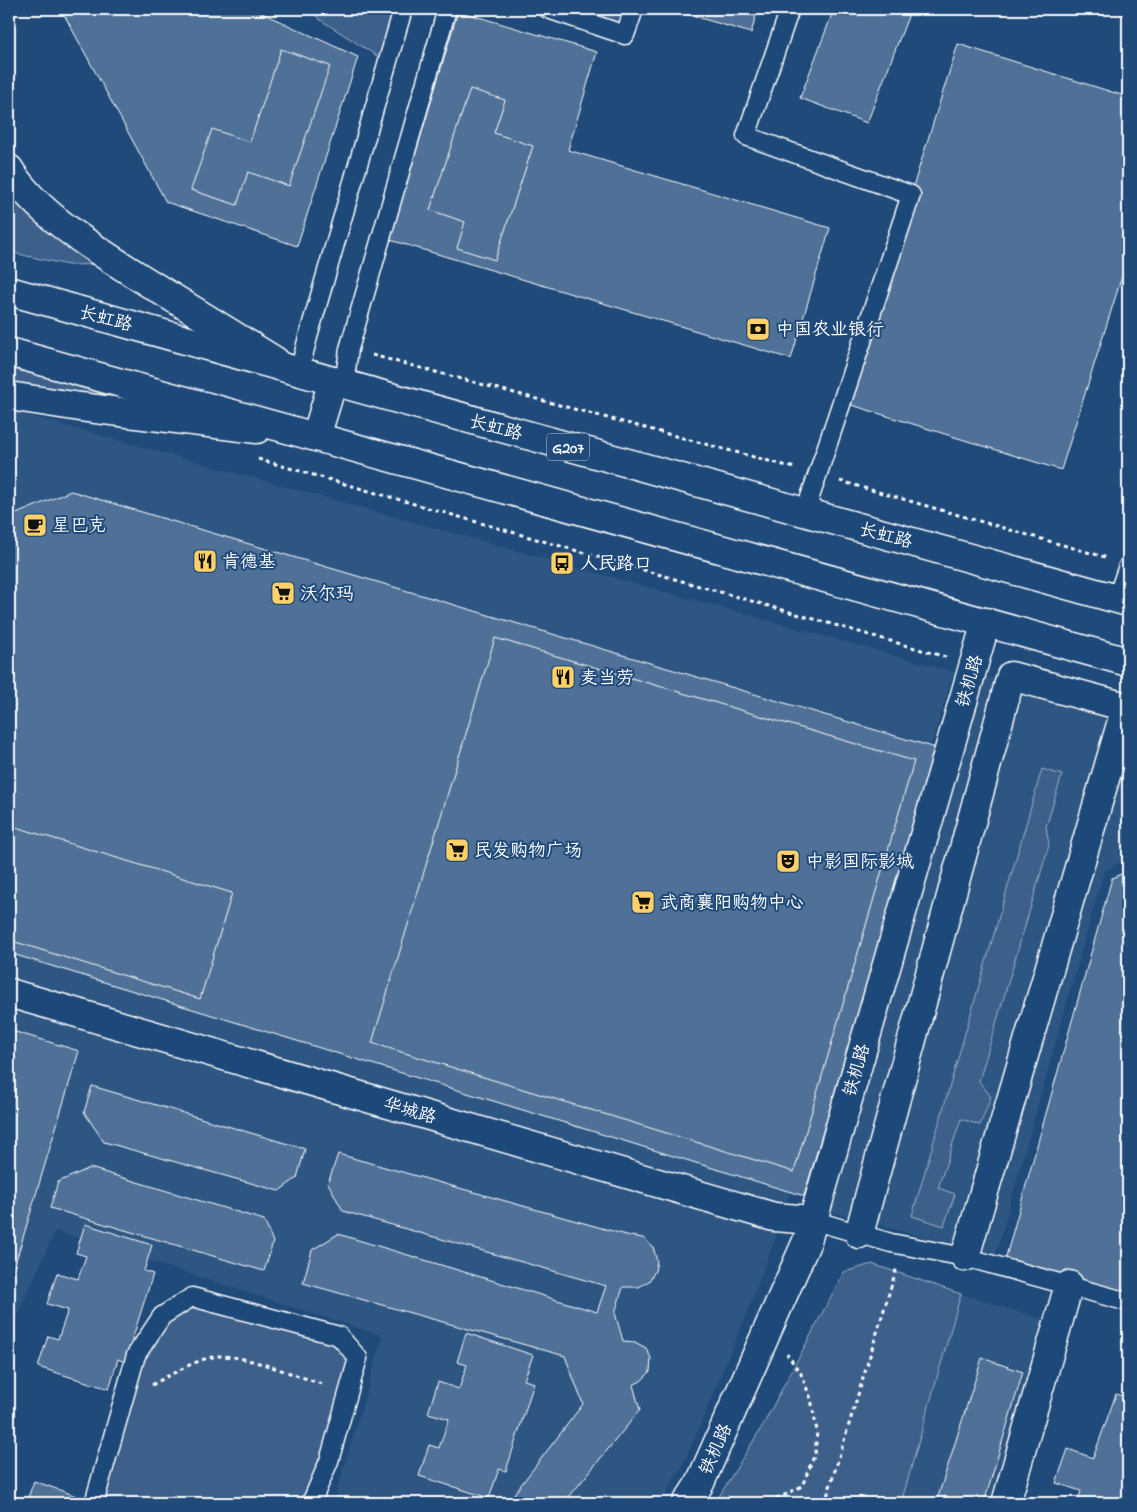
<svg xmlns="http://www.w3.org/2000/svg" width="1137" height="1512" font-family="'Indie Flower','LXGW WenKai TC',sans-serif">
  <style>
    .built { fill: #2e5683 }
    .green { fill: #3c618b; stroke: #9eb0c5 }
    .building { fill: #507197; stroke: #fff }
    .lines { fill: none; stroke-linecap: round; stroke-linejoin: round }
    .lane-casing { stroke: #fff; stroke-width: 21 }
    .street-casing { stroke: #fff; stroke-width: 31 }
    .primary-casing { stroke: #fff; stroke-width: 31 }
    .highway-casing { stroke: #fff; stroke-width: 31 }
    .path { stroke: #fff; stroke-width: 3; stroke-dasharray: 4 4; stroke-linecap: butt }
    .lane { stroke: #1f4a7a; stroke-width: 18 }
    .street { stroke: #1f4a7a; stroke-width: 28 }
    .primary { stroke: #1f4a7a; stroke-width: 28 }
    .highway { stroke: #1f4a7a; stroke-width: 28 }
    .labels { text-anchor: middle; stroke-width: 4; stroke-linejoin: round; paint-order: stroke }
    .shield { fill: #1f4a7a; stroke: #bcc9d7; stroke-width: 1 }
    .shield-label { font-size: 16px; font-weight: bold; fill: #fff }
    .street-label { font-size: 18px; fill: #fff; stroke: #1f4a7a }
    .poi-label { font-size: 18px; fill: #fff; stroke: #1f4a7a; text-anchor: start }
  </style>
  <rect width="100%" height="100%" fill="#1f4a7a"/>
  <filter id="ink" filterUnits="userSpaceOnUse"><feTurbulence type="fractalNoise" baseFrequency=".02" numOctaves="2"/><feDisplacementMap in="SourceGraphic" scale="10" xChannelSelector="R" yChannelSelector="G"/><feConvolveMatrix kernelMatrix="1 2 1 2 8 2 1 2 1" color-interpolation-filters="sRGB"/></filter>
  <g filter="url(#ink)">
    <g class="built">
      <polygon points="9,410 954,672 775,1239 747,1313 685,1461 660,1503 347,1503 336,1494 383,1336 55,1231 9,1334"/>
      <polygon points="983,675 1128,716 1128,859 1104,871 995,1257 824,1210"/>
      <polygon points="961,1294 1058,1324 1006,1503 901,1503"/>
    </g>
    <g class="green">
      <polygon points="311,9 403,9 388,63 319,19"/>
      <polygon points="548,9 634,9 625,35"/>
      <polygon points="9,169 118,264 68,265 9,252"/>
      <polygon points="9,364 246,428 9,396"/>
      <polygon points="1042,769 1062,775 1046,827 1049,845 979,1081 991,1097 980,1125 961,1119 938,1188 955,1194 944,1226 912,1216"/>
      <polygon points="872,1264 961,1294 901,1503 715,1503 763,1425 844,1272"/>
      <polygon points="192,1297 339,1336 358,1358 309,1503 93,1503 136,1355"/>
    </g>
    <g class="building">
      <polygon points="61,9 253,9 358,57 297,246 166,202"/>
      <polygon points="670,9 758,9 751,33"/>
      <polygon points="834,9 911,9 867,123 800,98"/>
      <polygon points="458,11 597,52 568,150 830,228 791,359 390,240"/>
      <polygon points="958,44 1128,97 1128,257 1061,470 845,403"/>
      <polygon points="281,49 330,66 289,186 248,172 237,205 191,190 212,129 250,142"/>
      <polygon points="470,89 505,100 494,133 533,146 495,260 457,248 465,222 430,210"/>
      <polygon points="71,491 936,748 804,1196 9,953 9,517"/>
      <polygon points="495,638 914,761 794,1172 372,1043"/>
      <polygon points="9,825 232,893 200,999 9,940"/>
      <polygon points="1128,871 1128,1295 1005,1260 1112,878"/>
      <polygon points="9,1030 79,1051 9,1284"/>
      <polygon points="92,1086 305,1149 297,1178 279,1191 104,1142 84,1112"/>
      <polygon points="338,1154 630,1236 643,1238 653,1247 657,1261 655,1271 649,1281 639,1287 623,1287 615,1313 623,1341 635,1342 646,1348 651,1358 650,1372 641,1381 633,1385 640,1410 564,1503 507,1503 583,1404 565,1356 303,1283 312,1250 338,1234 597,1312 606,1286 343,1211 328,1183"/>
      <polygon points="90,1168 264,1220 273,1242 264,1271 50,1208 58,1182"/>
      <polygon points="85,1224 152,1245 144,1271 153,1274 125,1362 118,1359 109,1389 38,1367 48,1336 58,1339 68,1310 47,1304 57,1273 78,1279 86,1256 76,1253"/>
      <polygon points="466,1333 533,1355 524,1380 534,1383 506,1471 499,1469 489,1498 419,1476 429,1445 439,1448 449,1419 428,1413 438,1382 459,1389 467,1365 457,1362"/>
      <polygon points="982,1358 1023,1372 984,1503 936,1503"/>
      <polygon points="1116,1394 1128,1398 1128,1503 1077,1503 1081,1491 1056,1483 1068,1449 1093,1458"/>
      <polygon points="34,1481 85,1499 83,1503 26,1503"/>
    </g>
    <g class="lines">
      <g class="lane-casing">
        <g id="lane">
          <polyline points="548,9 625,35 634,9"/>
          <polyline points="790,9 746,136 911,195 805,512"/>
          <polyline points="299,372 308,337 403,9"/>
          <polyline points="344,384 349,349 447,9"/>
          <polyline points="1117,598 1128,566"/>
          <polyline points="812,1220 891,1243 965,1257 1128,1302"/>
          <polyline points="94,1503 136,1355 162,1316 192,1297 339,1336 358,1358 329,1461 312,1501 309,1503"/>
        </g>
      </g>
      <g class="street-casing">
        <g id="street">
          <polyline points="9,993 774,1217 812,1220"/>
          <polyline points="859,1234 1011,676 1126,707 965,1257"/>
          <polyline points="687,1503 700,1483 807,1241 986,622"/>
          <polyline points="1006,1503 1069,1285"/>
        </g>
      </g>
      <g class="primary-casing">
        <g id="primary">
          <path d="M9,169c29,48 96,86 143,116 41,25 82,51 123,76"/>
          <polyline points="9,396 80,407 257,429"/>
        </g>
      </g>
      <g class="highway-casing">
        <g id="highway">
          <polyline points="9,291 1128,602"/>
          <polyline points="9,352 1128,662"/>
          <polyline points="316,437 333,381"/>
        </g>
      </g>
      <g class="path">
        <polyline points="372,355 795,468"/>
        <polyline points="258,459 946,657"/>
        <polyline points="840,481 1108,558"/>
        <path d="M152,1385c16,-9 50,-29 68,-29 29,0 76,20 105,29"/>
        <polyline points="761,1503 763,1501 781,1497 802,1486 815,1454 817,1431 811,1399 801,1374 787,1354"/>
        <polyline points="825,1503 897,1267"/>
      </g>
      <use href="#lane" class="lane"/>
      <use href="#street" class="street"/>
      <use href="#primary" class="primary"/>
      <use href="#highway" class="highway"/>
    </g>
  </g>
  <defs>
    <g id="bank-square" transform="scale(1.25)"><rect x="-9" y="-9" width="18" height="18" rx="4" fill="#ffd166" stroke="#1f4a7a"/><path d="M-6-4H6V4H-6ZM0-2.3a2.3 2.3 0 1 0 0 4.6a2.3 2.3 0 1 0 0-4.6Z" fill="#111"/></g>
    <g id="cafe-square" transform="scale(1.25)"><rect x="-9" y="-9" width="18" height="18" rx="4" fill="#ffd166" stroke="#1f4a7a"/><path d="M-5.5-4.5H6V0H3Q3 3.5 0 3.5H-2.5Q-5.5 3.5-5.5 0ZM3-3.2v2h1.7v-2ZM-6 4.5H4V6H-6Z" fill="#111"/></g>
    <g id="restaurant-square" transform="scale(1.25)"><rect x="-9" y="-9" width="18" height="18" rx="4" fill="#ffd166" stroke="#1f4a7a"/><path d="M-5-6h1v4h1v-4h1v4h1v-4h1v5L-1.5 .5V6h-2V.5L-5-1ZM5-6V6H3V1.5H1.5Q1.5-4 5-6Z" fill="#111"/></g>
    <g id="bus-square" transform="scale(1.25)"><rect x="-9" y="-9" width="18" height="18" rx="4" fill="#ffd166" stroke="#1f4a7a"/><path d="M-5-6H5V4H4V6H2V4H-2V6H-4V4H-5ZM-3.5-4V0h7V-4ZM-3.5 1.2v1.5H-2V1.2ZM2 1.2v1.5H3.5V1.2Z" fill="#111"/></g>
    <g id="supermarket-square" transform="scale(1.25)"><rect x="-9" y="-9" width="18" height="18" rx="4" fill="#ffd166" stroke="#1f4a7a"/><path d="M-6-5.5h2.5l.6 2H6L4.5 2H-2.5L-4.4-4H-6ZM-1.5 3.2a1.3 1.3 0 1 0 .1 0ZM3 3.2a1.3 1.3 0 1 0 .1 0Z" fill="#111"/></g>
    <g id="theatre-square" transform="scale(1.25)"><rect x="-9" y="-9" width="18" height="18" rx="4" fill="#ffd166" stroke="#1f4a7a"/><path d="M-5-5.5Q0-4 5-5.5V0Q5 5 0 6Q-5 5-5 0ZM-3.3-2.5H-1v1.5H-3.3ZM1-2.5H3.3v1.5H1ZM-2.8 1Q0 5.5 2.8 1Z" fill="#111"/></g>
  </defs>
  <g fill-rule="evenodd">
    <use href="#bank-square" x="758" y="329"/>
    <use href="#cafe-square" x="35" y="525"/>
    <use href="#restaurant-square" x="205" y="561"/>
    <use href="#bus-square" x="562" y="563"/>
    <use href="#supermarket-square" x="283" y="593"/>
    <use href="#restaurant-square" x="563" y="677"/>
    <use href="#supermarket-square" x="457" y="850"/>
    <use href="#theatre-square" x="788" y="861"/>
    <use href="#supermarket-square" x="643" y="902"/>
  </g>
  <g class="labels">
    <rect class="shield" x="547" y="433.5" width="42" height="27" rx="4"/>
    <g class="shield-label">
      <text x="568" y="453">G207</text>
    </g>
    <g class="street-label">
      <text transform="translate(106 318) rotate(15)" y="6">长虹路</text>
      <text transform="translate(496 427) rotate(15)" y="6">长虹路</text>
      <text transform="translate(886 535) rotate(15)" y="6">长虹路</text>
      <text transform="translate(969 681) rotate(-74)" y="6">铁机路</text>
      <text transform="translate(856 1070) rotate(-74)" y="6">铁机路</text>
      <text transform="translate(410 1110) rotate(16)" y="6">华城路</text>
      <text transform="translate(715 1449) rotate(-66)" y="6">铁机路</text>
    </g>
    <g class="poi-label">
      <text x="776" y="335">中国农业银行</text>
      <text x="52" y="531">星巴克</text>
      <text x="222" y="567">肯德基</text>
      <text x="580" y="569">人民路口</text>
      <text x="300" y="599">沃尔玛</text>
      <text x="580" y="683">麦当劳</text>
      <text x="474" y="856">民发购物广场</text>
      <text x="806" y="867">中影国际影城</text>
      <text x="660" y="908">武商襄阳购物中心</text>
    </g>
  </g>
  <rect width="1137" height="1512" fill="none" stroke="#1f4a7a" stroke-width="30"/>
  <rect x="15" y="15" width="1107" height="1482" fill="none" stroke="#fff" stroke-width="2" filter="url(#ink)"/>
</svg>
